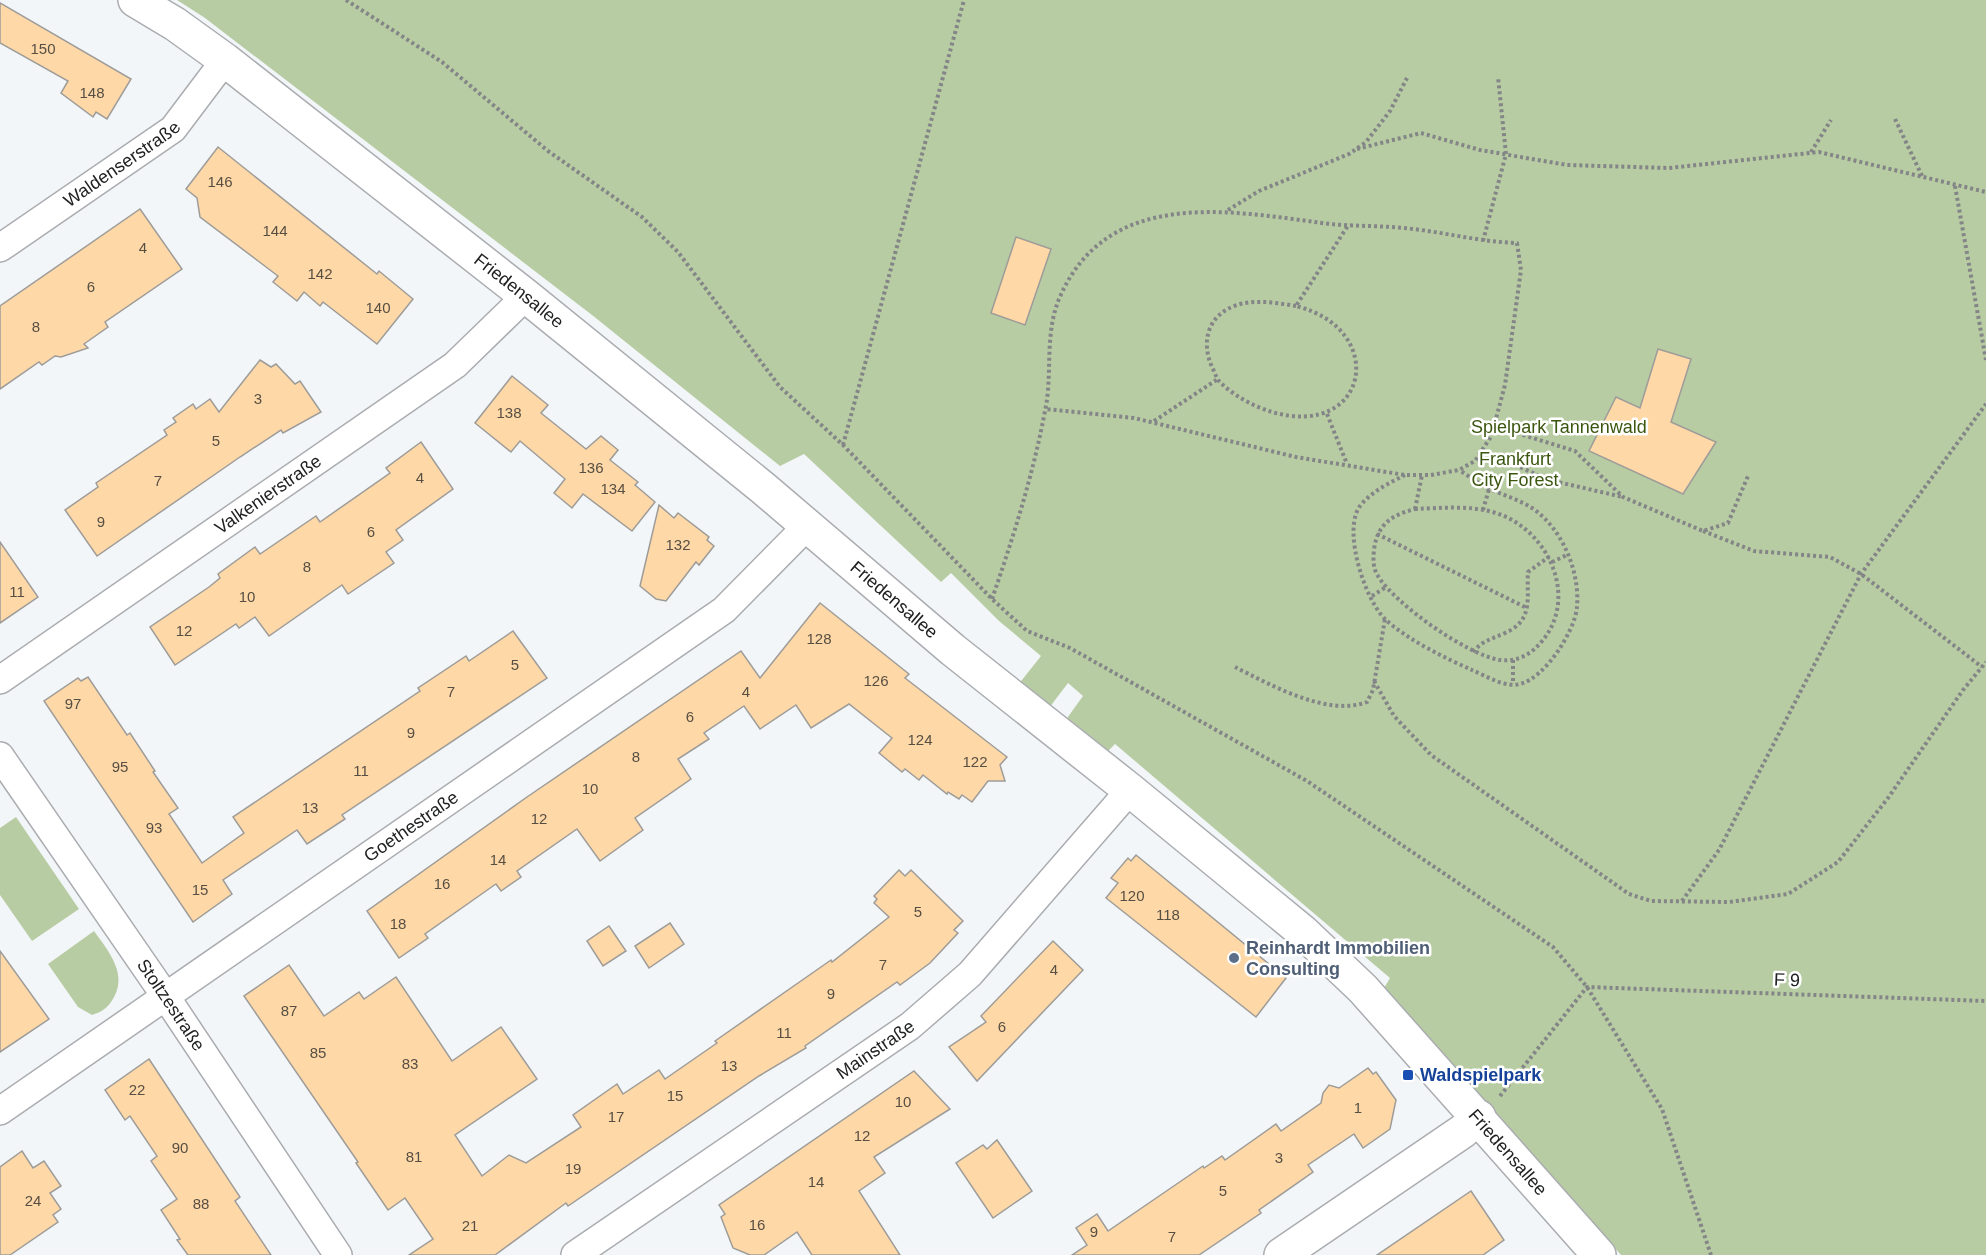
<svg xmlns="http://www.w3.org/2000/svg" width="1986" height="1255" font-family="Helvetica,sans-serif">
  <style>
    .green { fill: #b8cca3 }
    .building { fill: #fed8a7; stroke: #9e9c99; stroke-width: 1.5 }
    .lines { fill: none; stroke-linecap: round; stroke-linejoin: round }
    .minor-casing { stroke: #aaacb0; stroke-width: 30 }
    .tertiary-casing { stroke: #aaacb0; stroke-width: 36 }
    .path { stroke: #838587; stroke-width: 4; stroke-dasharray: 3 3; stroke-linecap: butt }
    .minor { stroke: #fff; stroke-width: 27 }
    .tertiary { stroke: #fff; stroke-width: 33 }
    .service-dot { fill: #5c6f8a; stroke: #fff; stroke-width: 2 }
    .transit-dot { fill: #1a4fb4; stroke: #fff; stroke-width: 2 }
    .labels { text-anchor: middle; stroke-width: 5; stroke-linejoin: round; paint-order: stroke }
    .number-label { font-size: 15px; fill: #584f43 }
    .street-label { font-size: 18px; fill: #202122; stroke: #fff }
    .park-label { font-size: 18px; fill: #3b560f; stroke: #fff }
    .service-label { font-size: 18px; font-weight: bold; fill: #4e5e75; stroke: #fff; text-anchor: start }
    .transit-label { font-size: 18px; font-weight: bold; fill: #164399; stroke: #fff; text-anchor: start }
  </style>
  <rect width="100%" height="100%" fill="#f3f6f9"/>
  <g class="green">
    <polygon points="177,0 1986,0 1986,1255 1621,1255 1384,988 1390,978 1115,744 1106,753 1065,721 1083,696 1068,683 1049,708 1018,685 1041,656 999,621 951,573 941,582 804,454 780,466 592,315 205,18"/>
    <polygon points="16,817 79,909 32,941 0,895 0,828"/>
    <path d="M94,931c15,21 36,45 17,71 -5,7 -10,10 -19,13l-14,-8 -30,-43z"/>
  </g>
  <g class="building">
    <polygon points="0,3 131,79 107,119 96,112 93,117 61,93 68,81 0,43"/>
    <polygon points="218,147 377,274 379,271 413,299 377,344 323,302 320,306 304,292 297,301 273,282 278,276 200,217 197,198 186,189"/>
    <polygon points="140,209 182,269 105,322 108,327 84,344 88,348 61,357 55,356 42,365 39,362 0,389 0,306"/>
    <polygon points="1016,237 1051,249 1025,325 991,313"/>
    <polygon points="1658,349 1691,359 1671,422 1716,442 1683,494 1589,451 1616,397 1640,408"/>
    <polygon points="260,360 271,367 276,364 295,384 300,381 321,412 283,433 281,430 240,457 97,556 65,510 98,487 96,483 167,435 164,430 176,422 173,418 193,404 196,409 210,399 219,412"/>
    <polygon points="512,376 548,405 541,413 586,449 601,436 618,450 610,460 638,482 635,485 655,502 632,531 583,494 572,508 554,493 565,479 520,441 511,452 475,423"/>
    <polygon points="421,442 453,489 396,530 403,540 386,552 394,563 348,594 342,585 269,636 255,617 239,628 236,624 175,665 150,627 209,587 220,578 218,574 255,547 260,554 316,516 320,522 390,473 386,468"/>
    <polygon points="659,505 674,518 678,513 709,537 707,540 714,546 699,565 696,562 666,601 656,599 640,586"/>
    <polygon points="0,542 38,597 0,623"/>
    <polygon points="820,603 909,674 905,678 1007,757 1000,765 1005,781 988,781 972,802 962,795 959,799 948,792 947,794 923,775 919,780 905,769 902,772 879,753 892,738 849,704 811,728 796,705 760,729 744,706 704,733 709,739 678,759 691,779 635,818 643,830 600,861 577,829 517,871 521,877 501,891 496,884 493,886 425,934 428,938 399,958 367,911 527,797 741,651 760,678"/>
    <polygon points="513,631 547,678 342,815 345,819 307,844 297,830 223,880 232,894 193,922 44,701 78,678 81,681 88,677 127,735 130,733 155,771 153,772 178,808 169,814 202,863 244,833 233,817 420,691 418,688 466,656 469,661"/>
    <polygon points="1136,855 1286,978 1256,1017 1106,898 1118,883 1111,878 1128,858 1131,861"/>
    <polygon points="899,870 905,876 911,870 963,921 954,930 958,933 930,963 900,985 897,982 805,1046 806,1048 759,1076 568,1206 566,1203 495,1255 409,1255 433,1239 405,1198 388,1210 356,1163 358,1162 244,996 289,965 324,1016 359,992 364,999 396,977 452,1061 501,1027 537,1079 455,1135 482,1176 509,1155 526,1163 581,1127 573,1115 617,1084 623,1094 659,1070 665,1079 717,1043 715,1041 831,960 832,962 889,917 874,903 877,899 874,896"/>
    <polygon points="670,923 684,944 649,968 635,946"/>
    <polygon points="609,926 626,951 603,966 587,941"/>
    <polygon points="1053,941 1083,970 977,1081 949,1047 986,1022 981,1016"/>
    <polygon points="0,951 49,1019 0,1052"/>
    <polygon points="149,1059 240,1197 235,1201 271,1255 188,1255 177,1240 180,1239 161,1210 177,1199 151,1161 157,1156 130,1116 125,1120 105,1090"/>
    <polygon points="1368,1068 1373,1074 1376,1072 1396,1100 1390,1129 1363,1148 1354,1134 1308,1165 1313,1172 1259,1210 1261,1213 1199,1255 1072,1255 1087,1245 1076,1228 1097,1214 1108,1231 1203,1166 1204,1168 1222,1156 1225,1160 1276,1124 1281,1131 1321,1103 1323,1093 1329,1085 1339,1088"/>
    <polygon points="914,1071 950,1109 874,1157 885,1173 859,1191 900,1255 812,1255 797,1232 764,1255 750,1255 733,1248 721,1217 725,1214 719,1205"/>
    <polygon points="997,1140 1032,1191 993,1218 956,1163 983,1145 987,1149"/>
    <polygon points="22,1151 33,1168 44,1161 61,1186 50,1193 61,1209 53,1215 58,1222 10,1255 0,1255 0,1167"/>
    <polygon points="1471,1191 1504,1240 1483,1255 1377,1255"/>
  </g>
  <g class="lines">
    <g class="minor-casing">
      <g id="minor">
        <path id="s1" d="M0,248l173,-119 52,-69"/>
        <path id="s2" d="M0,680l455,-315 71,-69"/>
        <path id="s3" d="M0,756l166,241 172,258"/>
        <path id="s4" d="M0,1111l724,-501 84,-85"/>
        <path id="s5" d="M575,1255l335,-229 60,-52 160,-184"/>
      </g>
    </g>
    <g class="tertiary-casing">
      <g id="tertiary">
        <path id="s6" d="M135,0l40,24 50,36 301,236 237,192 190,162 177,140 173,142 60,57 236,266"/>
        <polyline points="1281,1255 1463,1131 1479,1117"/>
      </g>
    </g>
    <g class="path">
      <polyline points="346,0 442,62 548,151 642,217 678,252 780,387 843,445 992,599 1027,631 1070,648 1307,781 1553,947 1587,987 1662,1109 1711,1255"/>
      <polyline points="1895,119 1923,178"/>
      <polyline points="1357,149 1421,133 1480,150 1567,165 1669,168 1819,152 1986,192"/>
      <polyline points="1811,152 1831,120"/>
      <polyline points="1955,186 1986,360"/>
      <polyline points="1228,210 1259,191 1349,154 1366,142 1390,111 1407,78"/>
      <polyline points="1483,241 1506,154 1498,77"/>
      <path d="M1296,306c-19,-3 -40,-7 -59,-1 -30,10 -36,37 -25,62 3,6 5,13 9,16 13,13 34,24 51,29 97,28 117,-83 24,-106l53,-82"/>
      <polyline points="1327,414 1347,464"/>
      <polyline points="1154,421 1218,379"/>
      <polyline points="1494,426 1575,451 1623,497 1703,531 1728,523 1748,476"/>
      <polyline points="843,445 964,0"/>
      <polyline points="1482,450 1549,480 1623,497"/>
      <path d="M1405,475c-16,8 -34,17 -45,31 -18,24 5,95 26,114 22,20 59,38 86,50 14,6 33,18 48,14 25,-6 55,-53 57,-77 3,-35 -14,-76 -42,-97 -14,-10 -30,-14 -45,-21 -11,-5 -21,-13 -31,-19"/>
      <path d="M1415,509c25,-1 57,-4 81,4 51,16 83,82 47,127 -11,14 -25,22 -43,20 -33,-5 -105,-56 -122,-84 -5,-7 -5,-17 -4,-26 3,-25 17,-35 41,-41z"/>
      <polyline points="1415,509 1422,475"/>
      <polyline points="1483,510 1489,489"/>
      <polyline points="1703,531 1754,551 1830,557 1861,574 1982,667"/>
      <polyline points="1377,534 1527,608"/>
      <polyline points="1552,562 1567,555"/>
      <polyline points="1372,596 1386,587"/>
      <path d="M992,599c21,-61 41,-124 53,-188 8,-37 -1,-75 14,-112 47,-111 168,-89 263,-76 30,4 61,2 91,6 35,4 68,13 104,14l4,27 -16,115 -11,41 -2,9 -17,26 -16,9 -28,5h-26l-109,-18 -162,-39 -88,-9"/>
      <path d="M1473,652c10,-12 19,-13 32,-19 30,-13 21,-37 23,-61l21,-15"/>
      <polyline points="1513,660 1513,684"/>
      <path d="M1235,667c36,18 92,50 132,35l6,-12 12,-71"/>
      <polyline points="1374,681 1394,716 1431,755 1629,894 1651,901 1729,902 1788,894 1838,862 1888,798 1963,690 1986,662"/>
      <polyline points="1682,901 1719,850 1861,574 1986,404"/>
      <polyline points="1500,1096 1587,987 1986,1001"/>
    </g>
    <use href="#minor" class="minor"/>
    <use href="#tertiary" class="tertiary"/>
  </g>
  <circle class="service-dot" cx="1234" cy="958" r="6"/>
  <rect class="transit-dot" x="1402" y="1069" width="12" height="12" rx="3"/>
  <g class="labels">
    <g class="number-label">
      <text x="43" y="54">150</text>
      <text x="92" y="98">148</text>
      <text x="220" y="187">146</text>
      <text x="275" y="236">144</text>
      <text x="143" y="253">4</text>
      <text x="320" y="279">142</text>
      <text x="91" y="292">6</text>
      <text x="378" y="313">140</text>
      <text x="36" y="332">8</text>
      <text x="258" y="404">3</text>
      <text x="509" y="418">138</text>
      <text x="216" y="446">5</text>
      <text x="591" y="473">136</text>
      <text x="420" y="483">4</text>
      <text x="158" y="486">7</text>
      <text x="613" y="494">134</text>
      <text x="101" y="527">9</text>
      <text x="371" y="537">6</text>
      <text x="678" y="550">132</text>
      <text x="307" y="572">8</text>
      <text x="17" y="597">11</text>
      <text x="247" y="602">10</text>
      <text x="184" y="636">12</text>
      <text x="819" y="644">128</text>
      <text x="515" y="670">5</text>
      <text x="876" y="686">126</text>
      <text x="451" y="697">7</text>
      <text x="746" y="697">4</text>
      <text x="73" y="709">97</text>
      <text x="690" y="722">6</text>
      <text x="411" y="738">9</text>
      <text x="920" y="745">124</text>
      <text x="636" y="762">8</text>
      <text x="975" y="767">122</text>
      <text x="120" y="772">95</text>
      <text x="361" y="776">11</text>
      <text x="590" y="794">10</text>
      <text x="310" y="813">13</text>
      <text x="539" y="824">12</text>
      <text x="154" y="833">93</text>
      <text x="498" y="865">14</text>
      <text x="442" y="889">16</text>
      <text x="200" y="895">15</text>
      <text x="1132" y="901">120</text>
      <text x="918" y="917">5</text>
      <text x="1168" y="920">118</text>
      <text x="398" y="929">18</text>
      <text x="883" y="970">7</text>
      <text x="1054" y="975">4</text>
      <text x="831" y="999">9</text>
      <text x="289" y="1016">87</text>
      <text x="1002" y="1032">6</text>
      <text x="784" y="1038">11</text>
      <text x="318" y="1058">85</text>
      <text x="410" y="1069">83</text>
      <text x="729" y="1071">13</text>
      <text x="137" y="1095">22</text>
      <text x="675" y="1101">15</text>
      <text x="903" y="1107">10</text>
      <text x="1358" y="1113">1</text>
      <text x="616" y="1122">17</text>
      <text x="862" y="1141">12</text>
      <text x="180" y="1153">90</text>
      <text x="414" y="1162">81</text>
      <text x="1279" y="1163">3</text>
      <text x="573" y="1174">19</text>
      <text x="816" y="1187">14</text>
      <text x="1223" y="1196">5</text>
      <text x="33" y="1206">24</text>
      <text x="201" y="1209">88</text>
      <text x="757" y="1230">16</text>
      <text x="470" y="1231">21</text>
      <text x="1094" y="1237">9</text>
      <text x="1172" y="1242">7</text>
    </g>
    <g class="street-label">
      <text dy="6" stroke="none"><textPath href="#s1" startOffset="148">Waldenserstraße</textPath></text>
      <text dy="6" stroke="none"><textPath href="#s6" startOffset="482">Friedensallee</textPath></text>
      <text dy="6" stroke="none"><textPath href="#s2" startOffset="326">Valkenierstraße</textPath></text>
      <text dy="6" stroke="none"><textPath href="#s6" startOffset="968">Friedensallee</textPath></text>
      <text dy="6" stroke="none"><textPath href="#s4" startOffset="500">Goethestraße</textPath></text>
      <text transform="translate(1787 980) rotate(2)" y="6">F 9</text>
      <text dy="6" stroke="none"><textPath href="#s3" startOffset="302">Stoltzestraße</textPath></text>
      <text dy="6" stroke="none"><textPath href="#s5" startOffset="364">Mainstraße</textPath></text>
      <text dy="6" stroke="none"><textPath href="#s6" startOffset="1796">Friedensallee</textPath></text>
    </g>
    <g class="park-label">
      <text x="1559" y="433">Spielpark Tannenwald</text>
      <text x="1515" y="465">Frankfurt<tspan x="1515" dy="21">City Forest</tspan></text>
    </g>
    <g class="service-label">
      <text x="1246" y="954">Reinhardt Immobilien<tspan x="1246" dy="21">Consulting</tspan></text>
    </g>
    <g class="transit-label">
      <text x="1420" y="1081">Waldspielpark</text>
    </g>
  </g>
</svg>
